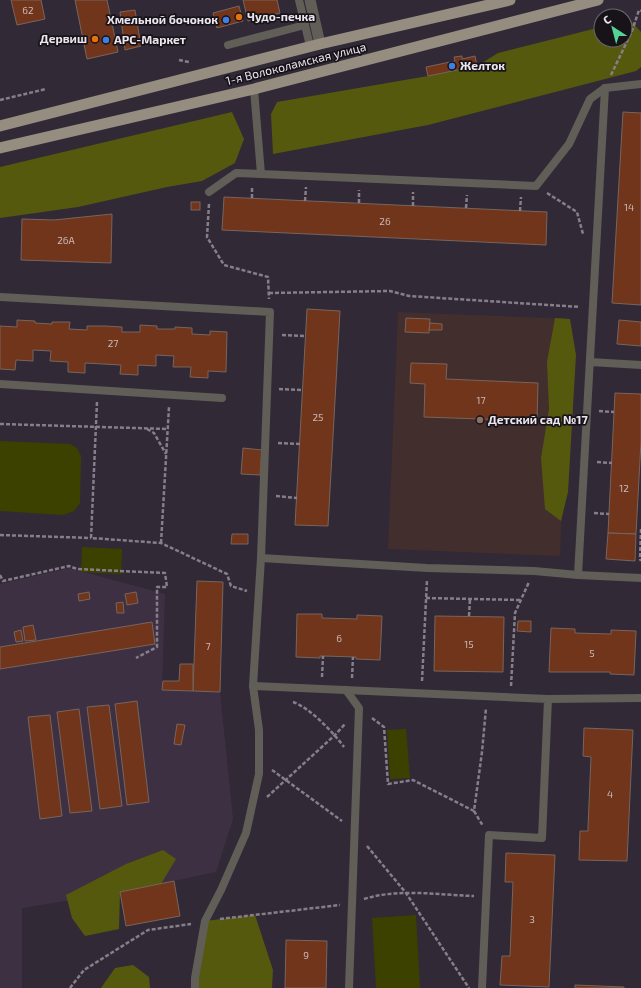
<svg xmlns="http://www.w3.org/2000/svg" width="641" height="988" font-family="'Exo 2',sans-serif">
  <style>
    .built { fill: #3d3042 }
    .education { fill: #422e2d }
    .green { fill: #3d4100 }
    .forest { fill: #55590e }
    .building { fill: #71351b; stroke: #77655e }
    .lines { fill: none; stroke-linecap: round; stroke-linejoin: round }
    .path { stroke: #867f8a; stroke-width: 2.5; stroke-dasharray: 4 2; stroke-linecap: butt }
    .service { stroke: #615d57; stroke-width: 8 }
    .minor { stroke: #615d57; stroke-width: 11 }
    .primary { stroke: #958d80; stroke-width: 11 }
    .food-dot { fill: #e8710a; stroke: #171319; stroke-width: 1.5 }
    .shop-dot { fill: #3f7fe0; stroke: #171319; stroke-width: 1.5 }
    .education-dot { fill: #8d6e63; stroke: #171319; stroke-width: 1.5 }
    .labels { text-anchor: middle; stroke-width: 3.5; stroke-linejoin: round; paint-order: stroke }
    .number-label { font-size: 10px; fill: #ccb9b8 }
    .poi-label { font-size: 12px; font-weight: bold; fill: #ebe5ed; stroke: #171319; text-anchor: start }
    .street-label { font-size: 12px; fill: #ebe5ed; stroke: #171319 }
  </style>
  <rect width="100%" height="100%" fill="#312936"/>
  <polygon class="built" points="69,568 165,594 162,690 220,692 233,819 216,872 120,892 22,908 22,988 0,988 0,584"/>
  <polygon class="education" points="398,312 570,319 560,556 388,549"/>
  <g class="green">
    <polygon points="0,441 70,444 77,448 81,456 80,503 74,511 63,515 0,511"/>
    <polygon points="82,547 122,549 121,574 81,572"/>
    <polygon points="406,729 410,778 390,779 387,730"/>
    <polygon points="416,915 420,988 376,988 372,918"/>
  </g>
  <g class="forest">
    <polygon points="630,20 641,32 641,67 636,71 428,125 273,154 271,114 277,102 428,76 477,66 498,53 601,27 601,40 625,40 625,21"/>
    <polygon points="232,112 244,139 235,163 202,181 167,187 78,207 0,218 0,167"/>
    <polygon points="555,318 570,319 576,355 568,492 561,521 545,509 541,458 549,409 547,362"/>
    <polygon points="163,850 176,859 161,884 120,892 119,929 85,936 72,918 66,895 126,864"/>
    <polygon points="255,915 273,970 272,988 197,988 205,921"/>
    <polygon points="133,965 149,977 150,988 101,988 115,968"/>
  </g>
  <g class="building">
    <polygon points="11,0 41,0 45,19 17,25"/>
    <polygon points="75,0 107,0 118,52 87,59"/>
    <polygon points="243,0 277,0 280,13 248,21"/>
    <polygon points="239,6 243,21 217,28 213,13"/>
    <polygon points="135,10 141,46 125,50 120,12"/>
    <polygon points="462,56 462,59 475,56 477,66 428,76 426,67 455,61 454,57"/>
    <polygon points="623,112 641,113 641,305 612,303"/>
    <polygon points="224,197 547,212 546,245 222,230"/>
    <rect x="191" y="202" width="9" height="8"/>
    <polygon points="112,214 111,263 21,260 22,219 54,220"/>
    <polygon points="307,309 340,311 328,526 295,525"/>
    <polygon points="406,318 430,319 429,333 405,332"/>
    <polygon points="17,320 35,321 35,323 52,324 52,322 70,322 69,329 87,330 87,326 105,326 122,327 122,332 140,332 140,325 157,326 157,329 175,329 175,327 192,328 192,334 210,335 210,331 227,332 226,372 208,371 208,378 190,377 191,367 173,367 174,356 156,355 156,366 138,365 138,375 120,374 121,365 85,363 85,373 68,372 68,362 50,361 51,351 33,350 33,361 16,360 15,370 0,369 0,326 17,327"/>
    <polygon points="619,320 641,322 641,346 617,344"/>
    <polygon points="430,323 442,324 442,330 429,330"/>
    <polygon points="411,363 447,364 446,379 538,383 537,421 424,417 425,384 410,383"/>
    <polygon points="615,393 641,394 641,441 636,534 608,533"/>
    <polygon points="243,448 262,450 260,475 241,474"/>
    <polygon points="608,533 636,534 635,561 606,559"/>
    <polygon points="232,534 248,534 248,544 231,544"/>
    <polygon points="197,581 223,582 220,692 193,691"/>
    <polygon points="89,592 90,599 79,601 78,594"/>
    <polygon points="136,592 138,603 127,605 125,594"/>
    <polygon points="123,602 124,613 117,613 116,603"/>
    <polygon points="297,614 322,614 322,618 357,619 357,615 382,616 380,660 356,659 356,657 323,656 320,656 320,658 296,657"/>
    <polygon points="435,616 504,617 503,672 434,671"/>
    <polygon points="518,621 531,621 531,632 517,631"/>
    <polygon points="152,622 155,644 0,669 0,647"/>
    <polygon points="33,625 36,640 25,641 23,627"/>
    <polygon points="551,628 575,629 575,633 611,634 611,630 636,631 634,675 610,674 610,672 549,672"/>
    <polygon points="21,630 23,641 16,642 14,632"/>
    <polygon points="180,664 193,664 193,691 162,690 163,681 179,681"/>
    <polygon points="137,701 149,802 127,805 115,704"/>
    <polygon points="109,705 122,806 100,809 87,707"/>
    <polygon points="79,709 92,811 70,813 57,712"/>
    <polygon points="50,715 62,816 40,819 28,717"/>
    <polygon points="177,724 185,725 181,745 174,744"/>
    <polygon points="584,728 633,730 627,861 579,860 580,831 588,831 588,827 591,757 583,756"/>
    <polygon points="506,853 555,855 549,987 500,985 502,956 510,956 513,882 505,882"/>
    <polygon points="174,881 180,916 126,926 120,892"/>
    <polygon points="286,940 327,941 326,988 285,988"/>
    <polygon points="575,985 624,987 624,988 575,988"/>
  </g>
  <g class="lines">
    <g class="path">
      <polyline points="179,60 189,62"/>
      <polyline points="611,75 632,31 639,10 641,11"/>
      <polyline points="0,100 46,89"/>
      <polyline points="547,193 577,212 583,234"/>
      <polyline points="252,198 252,187"/>
      <polyline points="305,201 306,187"/>
      <polyline points="359,203 359,190"/>
      <polyline points="209,204 207,237 224,265 268,277 269,299"/>
      <polyline points="413,206 413,192"/>
      <polyline points="466,208 467,195"/>
      <polyline points="520,211 521,197"/>
      <polyline points="269,293 390,291 409,296 580,307"/>
      <polyline points="282,335 305,336"/>
      <polyline points="279,389 303,390"/>
      <polyline points="97,402 91,538 161,543 227,574 231,586 247,591"/>
      <polyline points="599,411 614,412"/>
      <polyline points="0,424 168,429"/>
      <polyline points="147,429 154,433 166,454"/>
      <polyline points="278,443 300,444"/>
      <polyline points="597,462 612,463"/>
      <polyline points="276,496 297,498"/>
      <polyline points="594,513 609,514"/>
      <polyline points="641,529 640,559 641,561"/>
      <polyline points="0,535 91,538"/>
      <polyline points="161,543 169,407"/>
      <polyline points="0,575 3,581 69,566 77,569 165,573 167,587 157,587 157,647 136,658"/>
      <polyline points="426,598 521,600"/>
      <polyline points="469,616 470,599"/>
      <polyline points="322,677 323,656"/>
      <polyline points="352,678 353,657"/>
      <polyline points="422,681 427,580"/>
      <polyline points="511,686 515,613 529,582"/>
      <path d="M293,702c17,6 40,30 51,45"/>
      <polyline points="372,718 384,727 388,784 413,780 474,811 482,752 486,708"/>
      <polyline points="272,770 342,821"/>
      <polyline points="267,797 335,735 345,724"/>
      <polyline points="474,811 483,826"/>
      <polyline points="367,846 406,893 469,988"/>
      <path d="M364,899c35,-11 75,-4 110,-3"/>
      <polyline points="220,919 340,905"/>
      <polyline points="70,988 84,970 148,930 191,924"/>
    </g>
    <g class="service">
      <polyline points="299,0 310,46"/>
      <polyline points="228,45 305,25"/>
      <polyline points="254,89 261,174 536,186 569,144 590,99 605,88 641,84"/>
      <polyline points="209,192 236,173 261,174"/>
      <polyline points="0,297 270,312 261,558 253,686 259,730 259,774 246,833 221,890 205,921 195,978 195,988"/>
      <polyline points="590,362 641,365"/>
      <polyline points="0,384 222,398"/>
      <polyline points="261,558 427,568 534,571 578,575 641,578"/>
      <polyline points="578,575 605,88"/>
      <polyline points="253,686 548,699 542,838 489,835 482,988"/>
      <polyline points="346,690 359,708 349,988"/>
      <polyline points="548,699 641,698"/>
    </g>
    <polyline class="minor" points="310,0 320,44"/>
    <g class="primary">
      <polyline points="0,126 320,44 510,0"/>
      <polyline points="0,148 254,89 598,0"/>
    </g>
  </g>
  <g class="food-dot">
    <circle cx="239" cy="17" r="4"/>
    <circle cx="95" cy="39" r="4"/>
  </g>
  <g class="shop-dot">
    <circle cx="226" cy="20" r="4"/>
    <circle cx="106" cy="40" r="4"/>
    <circle cx="452" cy="66" r="4"/>
  </g>
  <circle class="education-dot" cx="480" cy="420" r="4"/>
  <g class="labels">
    <g class="number-label">
      <text x="28" y="14">62</text>
      <text x="629" y="211">14</text>
      <text x="385" y="225">26</text>
      <text x="66" y="244">26А</text>
      <text x="113" y="347">27</text>
      <text x="481" y="404">17</text>
      <text x="318" y="421">25</text>
      <text x="624" y="492">12</text>
      <text x="339" y="642">6</text>
      <text x="469" y="648">15</text>
      <text x="208" y="650">7</text>
      <text x="592" y="657">5</text>
      <text x="610" y="798">4</text>
      <text x="532" y="923">3</text>
      <text x="306" y="959">9</text>
    </g>
    <g class="poi-label">
      <text x="247" y="21">Чудо-печка</text>
      <text x="218" y="24" text-anchor="end">Хмельной бочонок</text>
      <text x="87" y="43" text-anchor="end">Дервиш</text>
      <text x="114" y="44">АРС-Маркет</text>
      <text x="460" y="70">Желток</text>
      <text x="488" y="424">Детский сад №17</text>
    </g>
    <g class="street-label">
      <text transform="translate(296 64) rotate(-14)" y="4">1-я Волоколамская улица</text>
    </g>
  </g>
  <g transform="translate(613 28) rotate(324)"><circle r="19" fill="#171319" stroke="#6c676e"/>
  <path d="M0-3L7 15L0 10L-7 15Z" fill="#54d396"/>
  <text y="-6" font-size="11" font-weight="bold" text-anchor="middle" fill="#ebe5ed">С</text>
  </g>
</svg>
